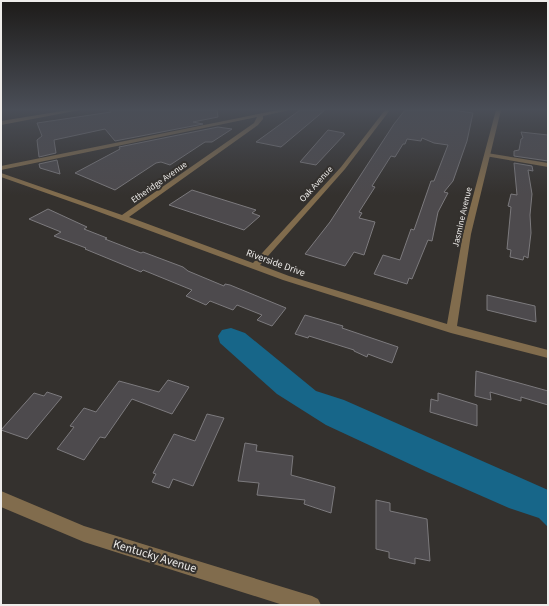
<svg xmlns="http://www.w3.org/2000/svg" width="549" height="606" font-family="'Source Sans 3',sans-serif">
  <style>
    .water { fill: #176689 }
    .building { fill: #4d4a4d; stroke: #7c7a7d }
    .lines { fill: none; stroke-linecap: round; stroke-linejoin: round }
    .service { fill: #816c4d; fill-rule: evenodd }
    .minor { fill: #816c4d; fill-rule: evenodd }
    .labels { text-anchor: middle; stroke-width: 4; stroke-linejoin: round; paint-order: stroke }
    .far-street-label { font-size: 9px; fill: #eeecea; stroke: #34312e }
    .street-label { font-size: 10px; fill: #eeecea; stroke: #34312e }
    .near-street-label { font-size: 12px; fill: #eeecea; stroke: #34312e }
  </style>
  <rect width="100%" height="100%" fill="#34312e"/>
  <polygon class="water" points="231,328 245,333 316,391 344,400 548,490 548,527 539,518 509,508 427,472 326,425 277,394 220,343 218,336 222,330"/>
  <g class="building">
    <polygon points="109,110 217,110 218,117 193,122 203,124 115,141 105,129 54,140 56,153 39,157 37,140 42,136 37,123 111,112"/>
    <polygon points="300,110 325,110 281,147 256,142"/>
    <polygon points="405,110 452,110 473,113 467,141 453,181 444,192 448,193 438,212 432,241 428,240 412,279 409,278 407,284 374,274 383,255 400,260 411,229 414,230 431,181 434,181 448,145 434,143 422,138 421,141 407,139 405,144 403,144 395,157 391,156 372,186 375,187 359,212 362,213 359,218 375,222 364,255 354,252 345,266 305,254 330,222 394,124"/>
    <polygon points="218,127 232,129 212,142 205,142 170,165 161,162 156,163 115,190 75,173 120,149 119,147"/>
    <polygon points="328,130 344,133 343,134 345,134 316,165 300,162"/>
    <polygon points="521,132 548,135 548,161 514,156 514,151 519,150 521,139 523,138"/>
    <polygon points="57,160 60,174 40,168 39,164"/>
    <polygon points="514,163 532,166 533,171 528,170 532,194 530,215 531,233 528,258 524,256 523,260 510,257 511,250 507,249 511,207 508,206 511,194 517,195"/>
    <polygon points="192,190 256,210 252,213 260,216 244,230 169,205"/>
    <polygon points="48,209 87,227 84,229 107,238 105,239 141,253 143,252 183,267 188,271 224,286 225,284 230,285 286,308 272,326 257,320 262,315 237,305 233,310 210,301 206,305 186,296 192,290 143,270 141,272 85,249 86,248 54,236 61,232 29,219"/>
    <polygon points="487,295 535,306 536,322 487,310"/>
    <polygon points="305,315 343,326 342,328 398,347 392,363 368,354 367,357 354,351 354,350 309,336 308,338 295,334"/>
    <polygon points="476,371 548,391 548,405 521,397 521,401 490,392 491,400 475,396"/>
    <polygon points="168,380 189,387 172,414 132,399 105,438 100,437 84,460 57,449 74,427 70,426 84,408 96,412 119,381 159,392"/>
    <polygon points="47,392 62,397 27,439 1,430 34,393 44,396"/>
    <polygon points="438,393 477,405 477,426 430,412 431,399 438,401"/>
    <polygon points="207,414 224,418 193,486 173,479 169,488 152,482 156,474 153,473 174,434 195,441"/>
    <polygon points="245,443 257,445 256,451 293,456 291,475 335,487 331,513 304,504 305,500 257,495 259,483 238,481"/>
    <polygon points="376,500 390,503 390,511 427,519 430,561 415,558 415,564 389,558 389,552 376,549"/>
  </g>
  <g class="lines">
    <polygon class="service" points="487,153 548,163 548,167 485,156 485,154"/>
    <g class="minor">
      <polygon points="68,110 80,110 1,125 1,121"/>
      <polygon points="278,110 289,110 263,116 263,119 258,125 129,217 253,263 341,167 385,110 390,110 345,169 260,265 289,276 447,324 463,234 496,110 501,110 471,234 457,326 548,350 548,358 451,333 283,280 83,206 1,177 1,173 122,215 254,123 257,117 1,170 1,166"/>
      <polygon points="1,491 84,526 312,596 318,599 321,605 283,605 84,542 1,507"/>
    </g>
  </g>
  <linearGradient id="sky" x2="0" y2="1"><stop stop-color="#1d1b19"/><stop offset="0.56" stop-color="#4a4e57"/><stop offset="1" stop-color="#4a4e57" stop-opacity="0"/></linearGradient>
  <rect width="549" height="195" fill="url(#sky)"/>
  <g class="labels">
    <g class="far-street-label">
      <text transform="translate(159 182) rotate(-35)" y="3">Etheridge Avenue</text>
      <text transform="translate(316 184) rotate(-48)" y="3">Oak Avenue</text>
      <text transform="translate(462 217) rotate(-77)" y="3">Jasmine Avenue</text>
    </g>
    <g class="street-label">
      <text transform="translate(276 262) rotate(20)" y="4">Riverside Drive</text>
    </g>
    <g class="near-street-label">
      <text transform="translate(155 556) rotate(17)" y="4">Kentucky Avenue</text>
    </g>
  </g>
  <rect width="549" height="606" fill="none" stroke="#eeecea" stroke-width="4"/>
</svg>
